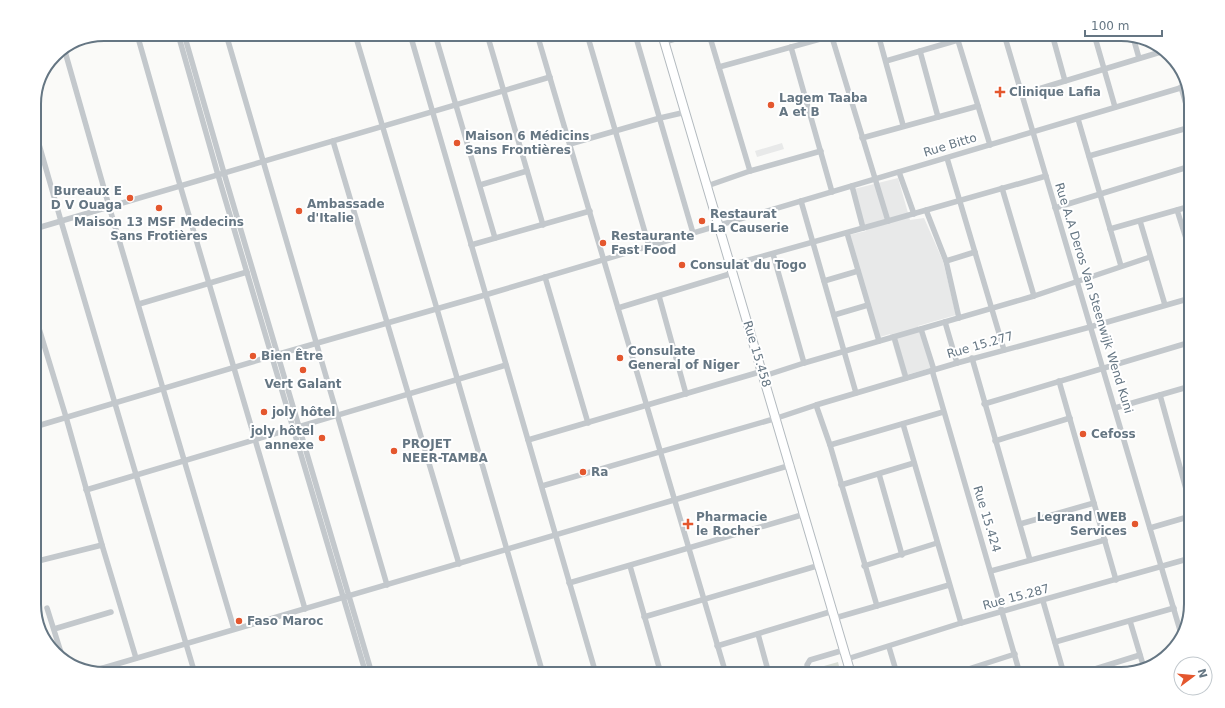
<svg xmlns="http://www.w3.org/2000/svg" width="1225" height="708" font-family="'DejaVu Sans',sans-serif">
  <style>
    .built { fill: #e8e9e9 }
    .green { fill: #dadfd7 }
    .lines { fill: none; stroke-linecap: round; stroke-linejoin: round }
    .secondary-casing { stroke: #b3babf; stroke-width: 10 }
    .street { stroke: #c3c8cc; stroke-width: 5.5 }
    .secondary { stroke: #fff; stroke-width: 8 }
    .poi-dot { fill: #e4572e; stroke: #fff; stroke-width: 1.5 }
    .labels { text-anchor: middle; stroke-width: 4; stroke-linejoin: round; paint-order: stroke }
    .poi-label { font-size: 12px; font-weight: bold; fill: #657683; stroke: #fff; text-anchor: start }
    .street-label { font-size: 12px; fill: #657683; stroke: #fff }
    .rim { fill: none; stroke: #657683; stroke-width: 2 }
  </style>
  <rect width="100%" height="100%" fill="#fafaf8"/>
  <g class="built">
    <polygon points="782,143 784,149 757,157 755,151"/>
    <polygon points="898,178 910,220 924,218 943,261 956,315 918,326 931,368 902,376 890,334 880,337 849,235 866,231 854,189"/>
  </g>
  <polygon class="green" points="838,662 841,674 818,674 817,668"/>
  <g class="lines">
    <g class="secondary-casing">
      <polyline id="secondary" points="662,34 851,674"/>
    </g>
    <g class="street">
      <polyline points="137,34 180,185 305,609"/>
      <polyline points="178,34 218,175 366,674"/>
      <polyline points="184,34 224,173 372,674"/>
      <polyline points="226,34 387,585"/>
      <polyline points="355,34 437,309 543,674"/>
      <polyline points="410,34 596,674"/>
      <polyline points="435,34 495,238"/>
      <polyline points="487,34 543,225"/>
      <polyline points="537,34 726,674"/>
      <polyline points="587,34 649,246"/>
      <polyline points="635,34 693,233"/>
      <polyline points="709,34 750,171"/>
      <polyline points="831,34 888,221"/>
      <polyline points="878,34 903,125"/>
      <polyline points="956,34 990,145"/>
      <polyline points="1004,34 1182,637"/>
      <polyline points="1052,34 1065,81"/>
      <polyline points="1094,34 1115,107"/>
      <polyline points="1133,37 1139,58"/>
      <polyline points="665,42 691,34"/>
      <polyline points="791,47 832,192"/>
      <polyline points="64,48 109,206 234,629"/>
      <polyline points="920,51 938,117"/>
      <polyline points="886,61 958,40"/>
      <polyline points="719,67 831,36"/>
      <polyline points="1181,87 1191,121"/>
      <polyline points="1022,94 1164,51"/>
      <polyline points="1078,119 1121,266"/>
      <polyline points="34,127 61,221 195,674"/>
      <polyline points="862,138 978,106"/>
      <polyline points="333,141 459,564"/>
      <polyline points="570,144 660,118 686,112"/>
      <polyline points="1089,156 1191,127"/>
      <polyline points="947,158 1004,350"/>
      <polyline points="899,172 914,214"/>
      <polyline points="480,185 527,171"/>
      <polyline points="707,186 750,171 821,151"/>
      <polyline points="852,186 863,228"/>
      <polyline points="1002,188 1034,296"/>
      <polyline points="801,201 856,393"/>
      <polyline points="1055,208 1191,166"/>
      <polyline points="926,210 946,261 959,318"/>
      <polyline points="1177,210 1191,254"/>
      <polyline points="1140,221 1165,305"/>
      <polyline points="34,229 550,77"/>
      <polyline points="1110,229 1191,206"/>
      <polyline points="847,233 879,341"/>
      <polyline points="471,245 590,211"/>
      <polyline points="773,254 804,363"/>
      <polyline points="946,261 975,252"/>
      <polyline points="731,265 888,221 1046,176"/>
      <polyline points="545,277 588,423"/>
      <polyline points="824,281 858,271"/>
      <polyline points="659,296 686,394"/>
      <polyline points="139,304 247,272"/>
      <polyline points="618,308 733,273"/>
      <polyline points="34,312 66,417 102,545 136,658"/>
      <polyline points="834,315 868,305"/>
      <polyline points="945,322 957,363"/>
      <polyline points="921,329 934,370"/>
      <polyline points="894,337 906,378"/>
      <polyline points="34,345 43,343"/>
      <polyline points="972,358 1030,560"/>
      <polyline points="932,370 1020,674"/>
      <polyline points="764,376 804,363 1034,296 1150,257"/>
      <polyline points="1059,381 1116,580"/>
      <polyline points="1160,395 1191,507"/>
      <polyline points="984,404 1191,342"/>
      <polyline points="816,405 830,445 877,606"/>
      <polyline points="1115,408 1191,386"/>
      <polyline points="903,424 961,623"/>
      <polyline points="34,427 272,356 485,295 1187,86"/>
      <polyline points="528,440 763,371"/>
      <polyline points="995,441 1070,418"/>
      <polyline points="830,445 943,412"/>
      <polyline points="879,474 902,555"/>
      <polyline points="841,485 914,463"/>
      <polyline points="542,486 777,418 816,405 957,363 1090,327 1191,298"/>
      <polyline points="86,490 506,365"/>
      <polyline points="1020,524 1094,503"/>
      <polyline points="1150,528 1191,516"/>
      <polyline points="34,562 102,545"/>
      <polyline points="630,566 661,674"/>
      <polyline points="864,566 937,543"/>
      <polyline points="991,571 1105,540"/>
      <polyline points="569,583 805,514"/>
      <polyline points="1043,601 1064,674"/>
      <polyline points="47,608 63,659"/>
      <polyline points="644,617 820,565"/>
      <polyline points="835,618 949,585"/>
      <polyline points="1130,621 1144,668"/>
      <polyline points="54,629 111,612"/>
      <polyline points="758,634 769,674"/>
      <polyline points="1055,642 1174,608"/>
      <polyline points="717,646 833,611"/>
      <polyline points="889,647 897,674"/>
      <polyline points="847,659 961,623 1191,558"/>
      <polyline points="93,671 674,500 791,465"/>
      <polyline points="809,674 807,665 810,660 844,650"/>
      <polyline points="953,674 1015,654"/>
      <polyline points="1079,674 1140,655"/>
    </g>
    <use href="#secondary" class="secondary"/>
  </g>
  <g class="poi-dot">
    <path d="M998 86h4v4h4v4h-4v4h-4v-4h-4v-4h4z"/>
    <circle cx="771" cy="105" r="4"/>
    <circle cx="457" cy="143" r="4"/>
    <circle cx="130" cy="198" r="4"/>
    <circle cx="159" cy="208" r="4"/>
    <circle cx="299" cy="211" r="4"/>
    <circle cx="702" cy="221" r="4"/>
    <circle cx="603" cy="243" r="4"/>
    <circle cx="682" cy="265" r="4"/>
    <circle cx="253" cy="356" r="4"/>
    <circle cx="620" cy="358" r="4"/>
    <circle cx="303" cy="370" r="4"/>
    <circle cx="264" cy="412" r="4"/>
    <circle cx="1083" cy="434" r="4"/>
    <circle cx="322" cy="438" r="4"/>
    <circle cx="394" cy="451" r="4"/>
    <circle cx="583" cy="472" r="4"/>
    <path d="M686 518h4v4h4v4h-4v4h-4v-4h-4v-4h4z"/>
    <circle cx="1135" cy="524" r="4"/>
    <circle cx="239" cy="621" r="4"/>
  </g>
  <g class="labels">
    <g class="poi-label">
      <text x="1009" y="96">Clinique Lafia</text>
      <text x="779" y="102">Lagem Taaba<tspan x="779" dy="14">A et B</tspan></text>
      <text x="465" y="140">Maison 6 Médicins<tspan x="465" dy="14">Sans Frontières</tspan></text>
      <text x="122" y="195" text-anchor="end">Bureaux E<tspan x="122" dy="14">D V Ouaga</tspan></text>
      <text x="307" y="208">Ambassade<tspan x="307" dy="14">d'Italie</tspan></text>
      <text x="710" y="218">Restaurat<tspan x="710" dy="14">La Causerie</tspan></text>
      <text x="159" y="226" text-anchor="middle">Maison 13 MSF Medecins<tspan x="159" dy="14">Sans Frotières</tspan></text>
      <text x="611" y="240">Restaurante<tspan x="611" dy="14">Fast Food</tspan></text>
      <text x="690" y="269">Consulat du Togo</text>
      <text x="628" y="355">Consulate<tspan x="628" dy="14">General of Niger</tspan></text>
      <text x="261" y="360">Bien Être</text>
      <text x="303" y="388" text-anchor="middle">Vert Galant</text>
      <text x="272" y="416">joly hôtel</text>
      <text x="314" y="435" text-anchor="end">joly hôtel<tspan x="314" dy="14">annexe</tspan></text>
      <text x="1091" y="438">Cefoss</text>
      <text x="402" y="448">PROJET<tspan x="402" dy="14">NEER-TAMBA</tspan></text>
      <text x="591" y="476">Ra</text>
      <text x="696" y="521">Pharmacie<tspan x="696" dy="14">le Rocher</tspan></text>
      <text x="1127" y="521" text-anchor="end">Legrand WEB<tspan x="1127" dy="14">Services</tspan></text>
      <text x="247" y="625">Faso Maroc</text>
    </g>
    <g class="street-label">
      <text transform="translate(950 145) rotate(-17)" y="4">Rue Bitto</text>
      <text transform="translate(1094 298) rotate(73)" y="4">Rue A.A Deros Van Steenwijk Wend Kuni</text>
      <text transform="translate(980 345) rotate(-16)" y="4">Rue 15.277</text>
      <text transform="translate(757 354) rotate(73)" y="4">Rue 15.458</text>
      <text transform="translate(987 519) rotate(73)" y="4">Rue 15.424</text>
      <text transform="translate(1016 597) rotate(-15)" y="4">Rue 15.287</text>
    </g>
  </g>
  <path d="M0 0H1225V708H0ZM104 41H1121A63 63 0 0 1 1184 104V604A63 63 0 0 1 1121 667H104A63 63 0 0 1 41 604V104A63 63 0 0 1 104 41Z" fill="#fff" fill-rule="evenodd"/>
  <path class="rim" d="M104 41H1121A63 63 0 0 1 1184 104V604A63 63 0 0 1 1121 667H104A63 63 0 0 1 41 604V104A63 63 0 0 1 104 41Z"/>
  <g transform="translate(1193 676) rotate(74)"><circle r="19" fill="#ffffff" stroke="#c1c8cd"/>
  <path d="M0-3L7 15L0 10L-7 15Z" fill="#e4572e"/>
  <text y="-6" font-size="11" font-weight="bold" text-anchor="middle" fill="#657683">N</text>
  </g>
  <path d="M1085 30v6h77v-6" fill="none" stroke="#657683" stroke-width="2"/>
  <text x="1091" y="30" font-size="12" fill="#657683" stroke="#ffffff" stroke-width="3" paint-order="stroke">100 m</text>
</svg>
